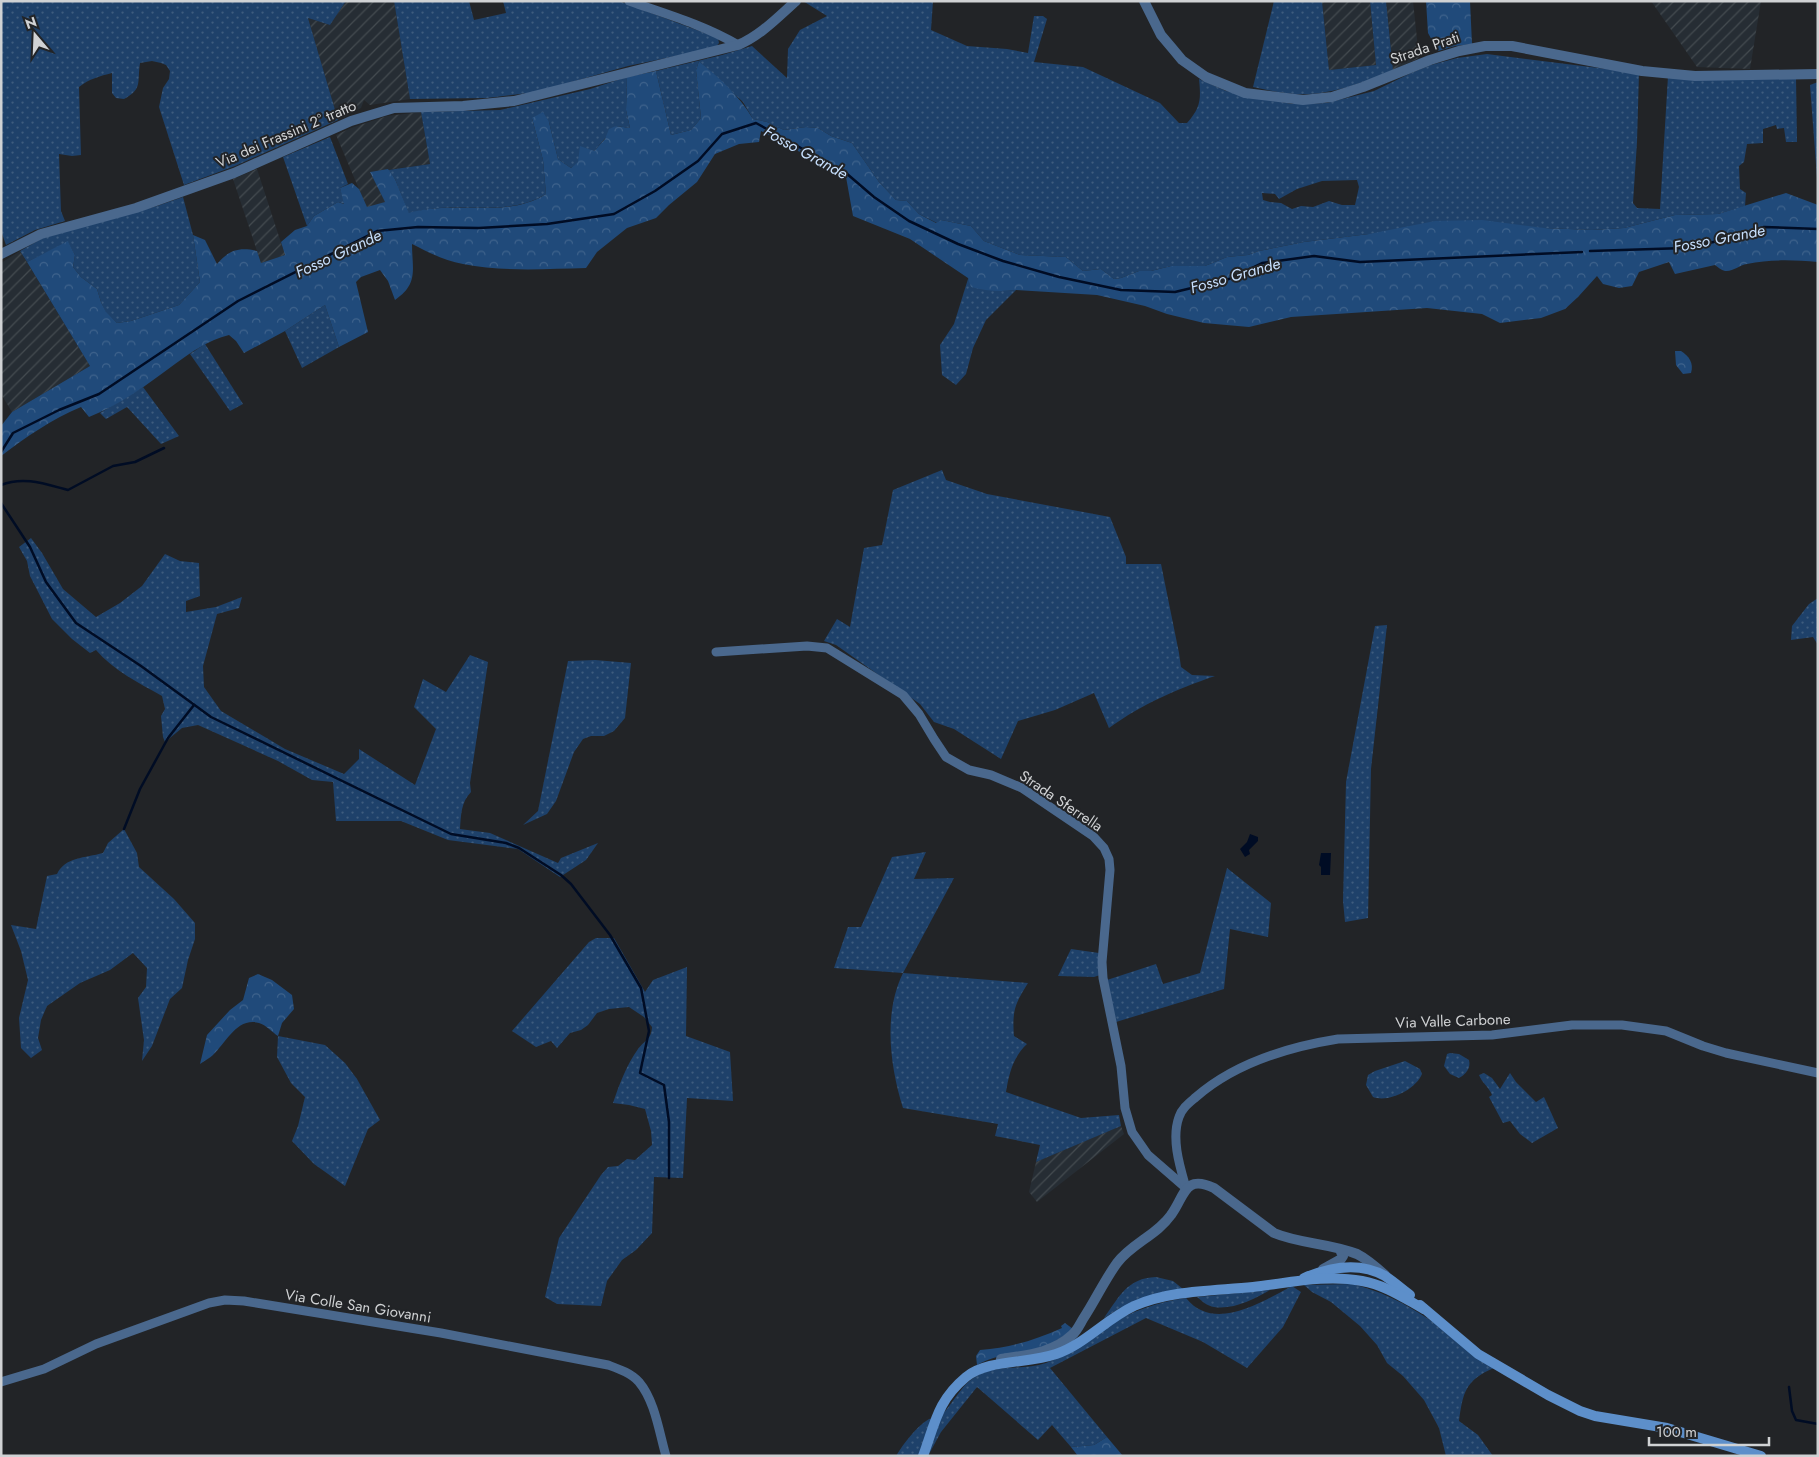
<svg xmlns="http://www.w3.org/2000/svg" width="1819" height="1457" font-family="Jost,sans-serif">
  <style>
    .industrial { fill: url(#industrial-furrows) }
    .grass { fill: url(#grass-dots); fill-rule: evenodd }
    .forest { fill: url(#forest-crowns) }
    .water { fill: #000c24 }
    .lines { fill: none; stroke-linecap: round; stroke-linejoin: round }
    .stream { stroke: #000c24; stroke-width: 2.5 }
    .minor { stroke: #4a688d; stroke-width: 9 }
    .tertiary { stroke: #4a688d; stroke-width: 10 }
    .secondary { stroke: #5d8fca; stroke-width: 10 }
    .labels { text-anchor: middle; stroke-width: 4; stroke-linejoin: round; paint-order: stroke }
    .street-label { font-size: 15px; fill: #d0d2d4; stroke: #222427 }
    .water-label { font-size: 16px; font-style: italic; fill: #c6dffd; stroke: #222427 }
  </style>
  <defs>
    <pattern id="industrial-furrows" width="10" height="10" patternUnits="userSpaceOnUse" patternTransform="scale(1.25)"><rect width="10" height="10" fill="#262d34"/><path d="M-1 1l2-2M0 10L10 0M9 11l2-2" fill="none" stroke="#444b50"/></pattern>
    <pattern id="grass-dots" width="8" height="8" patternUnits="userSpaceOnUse" patternTransform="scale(1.25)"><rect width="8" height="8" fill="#1e416a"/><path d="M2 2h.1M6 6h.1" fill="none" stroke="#3e5c7e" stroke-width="1.8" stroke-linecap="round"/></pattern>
    <pattern id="forest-crowns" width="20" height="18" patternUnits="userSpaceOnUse" patternTransform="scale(1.25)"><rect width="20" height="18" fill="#204a7a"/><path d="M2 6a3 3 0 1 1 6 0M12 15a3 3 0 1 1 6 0" fill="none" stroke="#3f638c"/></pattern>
  </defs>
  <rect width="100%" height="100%" fill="#222427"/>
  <g class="industrial">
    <polygon points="346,1 394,1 410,99 370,105 364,100 361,108 338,120 308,18 330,25"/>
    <polygon points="1322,1 1370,1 1376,65 1329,70"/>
    <polygon points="1386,1 1413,1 1419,58 1393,70"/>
    <polygon points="1651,1 1761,1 1750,69 1697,67"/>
    <polygon points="421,112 430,164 370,172 385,202 367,208 336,135 351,128 387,116"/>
    <polygon points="257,169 285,255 261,263 233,179"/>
    <polygon points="20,251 90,366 12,412 1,394 1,263"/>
    <polygon points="1121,1126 1124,1134 1037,1202 1029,1192 1036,1162"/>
  </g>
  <g class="grass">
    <path d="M1,1h345l-16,24 -22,-7 30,102 -103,46 -51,19 -25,-78 4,-19 6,-9 1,-8 -4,-6 -5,-2 -9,-2 -12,2c-3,19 3,26 -16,36l-8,-1 -4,-5v-20c-12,3 -23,6 -33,14l2,68 -9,1 -13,-2 2,57 4,10 -30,9 -29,15 -5,-14z"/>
    <polygon points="394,1 469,1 474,20 506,13 503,1 619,1 718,38 719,43 716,47 709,49 628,66 536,92 487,98 410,99"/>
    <path d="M803,1h130l-2,29 36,16 40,3 21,4 6,-37h9l4,3 -13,43 49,5 77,36 19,20h8c14,-16 14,-24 12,-44l27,12 66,13 35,-1 47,-12 37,-18 20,-8 26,-7 30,-4 152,19 -2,69 -4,61 4,5 23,1 8,-133 128,2 1,64h-11l-2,-14 -7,1 -1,-4 -13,4v14l-16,1 -3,18 -5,4 1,23 6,4 -1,13 -27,8 -43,1 -51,13 -32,2 -48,-2 -175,6 -65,8 -45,9 -11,4 -21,2 -22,9h-34l-20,5h-12l-18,7 -7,1 -13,-10 -18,2 -17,-14 -46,-2 -36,-14 -13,-15 -30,-6 -4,3 -18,-9 -12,-13 -11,-1 -17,-18 -27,-39 -21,-7 -13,-8 -12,-1 -22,3 -17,-8 -14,-3 -10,-17 -44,-41 -3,9 5,48 -10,12 -20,5 -15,-64 66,-16 30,-9 35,32 1,-29 12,-19 27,-14zM1357,180l2,7 -4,18h-13l-13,-4 -16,6 -12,-1 -9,3 -11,-6 -11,-1 -7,-2 -1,-7 13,1 4,5 18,-10 25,-8z"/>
    <path d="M1274,1h48l7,69 47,-5 -6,-64h16l7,69c-31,13 -63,26 -98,24 -14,-1 -28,-4 -42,-7z"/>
    <path d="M627,77l-1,33 4,18 -14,-2 -22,25 -23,17 -13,-9 -9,-37 -17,-4 11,42 3,34c-42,26 -93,4 -137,20l-14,-35 -7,-9 42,-6 -9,-52 79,-2 90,-21z"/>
    <polygon points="1818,82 1818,191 1810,85"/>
    <polygon points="330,137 348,184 340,188 345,204 338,202 314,216 307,226 283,157"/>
    <polygon points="183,197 193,235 200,282 179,305 131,321 117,323 106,313 101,302 97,289 81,277 73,267 75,255 68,242 27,262 20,251 43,238 157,206"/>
    <polygon points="968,279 1003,291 1016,290 986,320 973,348 966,374 956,385 942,375 940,345 954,324"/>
    <polygon points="325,305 339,347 302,368 285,331"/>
    <polygon points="205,344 243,404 230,411 190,354"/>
    <polygon points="143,387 179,436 161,444 127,407 106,419 100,413"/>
    <path d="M942,470l4,10 41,14 123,23 16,40v7h35l18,89 2,14 11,8 23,1c-40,14 -71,27 -106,52l-15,-35 -39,17 -37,11 -17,38 -47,-30 -20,-7 -14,-18 -84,-59 -12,-4 13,-22 13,8 14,-79 18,-3 11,-55z"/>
    <path d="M31,538l11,15 21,36 33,28 24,-14 22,-17 23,-32 15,7 19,2 1,33 -14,5v11l30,-5 26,-10 -3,11 -22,6 -14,52 1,21 17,24 64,38 59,25 15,-15v-10l56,36 21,-56 -22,-22 9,-28 23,13 24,-37 18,7 -18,121 1,9c-10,10 -10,23 -11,37l30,4 68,30 3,-5 37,-15 -12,17 -26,17 -42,-28 -70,-9 -47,-19h-65l-3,-39 -21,-2 -34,-19 -80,-36 -16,3 -17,14 -2,-5 -2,-21 4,-7 -3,-13c-23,-13 -49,-26 -66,-46l-6,3 -18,-14 -20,-20 -22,-43 -3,-15 -8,-14z"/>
    <polygon points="1818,598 1818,645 1813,637 1791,640 1792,626 1809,604"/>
    <polygon points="1387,625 1371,769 1368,918 1345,922 1343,901 1346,782 1375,626"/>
    <polygon points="595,660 631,663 625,718 614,731 604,736 591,736 583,739 574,752 556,801 547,814 523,825 538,811 568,661"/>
    <path d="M124,829l13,24 2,14 35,32 21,24v16l-7,21 -6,28 -12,11 -18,47 -10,15 2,-21 -6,-42 8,-11 1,-19 -14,-15 -23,17 -30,13 -33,23 -6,14 -3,18 4,12 -11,8 -10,-10 -2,-30 9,-38 -7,-29 -10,-26 25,4 11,-53 10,-2c8,-17 28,-16 46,-21l5,-10z"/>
    <polygon points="926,852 914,879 954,878 903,973 834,968 848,927 861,927 892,857"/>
    <polygon points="1227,868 1271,903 1268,937 1230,929 1224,989 1116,1022 1107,980 1156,964 1163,984 1200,973"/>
    <path d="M596,938h18l31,54 8,-12 34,-13 -1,69 44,16 3,49 -46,-3 -4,80 -29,-1 -2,56 -16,17 -14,10 -15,21 -6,25 -44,-2 -12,-7 14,-59 42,-63 7,-8 10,-1 9,-7 8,1 17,-15 -1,-14 -6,-22 -16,-4 -16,-2c6,-18 14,-39 25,-54 8,-10 13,-9 14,-22l-8,-10 -15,-10 -20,2 -12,4 -9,12 -7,5 -11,3 -13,15 -6,-7 -15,6 -24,-16 77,-89z"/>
    <polygon points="1071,949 1099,953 1100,975 1094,977 1058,976"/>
    <path d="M903,973l125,10c-13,21 -16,27 -14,53l13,8c-14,13 -18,30 -21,48l75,26 38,-3 2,11 -85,36 4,-17 -45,-9 3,-12 -95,-16c-13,-42 -20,-94 0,-135z"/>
    <polygon points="278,1036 325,1045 345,1063 357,1079 380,1120 368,1129 345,1186 314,1164 292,1141 298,1126 305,1097 291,1083 277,1057"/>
    <path d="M1450,1053l9,1 10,6c2,8 -3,14 -10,18l-9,-4 -6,-8 3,-12z"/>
    <path d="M1405,1061l15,8 2,5c-6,15 -33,29 -49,23l-7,-12 2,-10 7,-4z"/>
    <path d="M1484,1073l8,5 8,11 10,-16 6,9 20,20 8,-5 14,31 -26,15 -12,-9 -10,-13 -7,2 -14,-26 3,-2c-3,-8 -10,-12 -13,-20z"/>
    <path d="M1156,1277l17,4 10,8 -63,19 -16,10c15,-21 23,-40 52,-41z"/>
    <path d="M1351,1284c56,12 98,50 143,84 -29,12 -31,25 -35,53l19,14 15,21h-47l-7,-28 -15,-28 -21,-24 -16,-13 -10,-18 -17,-19 -29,-24 -19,-10 -8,-7z"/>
    <path d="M1292,1286l9,6 -18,35 -36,41 -44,-26 -57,-24 -96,50 57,69 -13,8 -23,2 -19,-22 -14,15 -61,-53 -36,45 -13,24h-32c8,-13 20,-29 33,-37 3,-1 8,-1 11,-3 9,-6 20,-29 32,-37 22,-16 50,-8 74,-16 23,-8 41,-25 62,-37 24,-15 49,-24 78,-28 28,35 76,4 106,-12z"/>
    <path d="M1270,1290c-15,9 -37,20 -56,17 -7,-1 -12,-6 -17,-10z"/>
  </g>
  <g class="forest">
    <polygon points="1426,1 1470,1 1472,44 1455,46 1438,51 1428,33"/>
    <path d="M699,61c22,19 39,33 54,58l14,3 17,8 22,-3 12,1 13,8 21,7 27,39 17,18 11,1 12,13 17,9 5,-3 30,6 13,15 36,14 46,2 17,14 18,-2 13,10 7,-1 18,-7h12l20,-5h34l22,-9 21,-2 11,-4 45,-9 65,-8 66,-13 47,-1 62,8 48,2 32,-2 51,-13 43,-1 68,-21 32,12v57c-24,-2 -48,-3 -71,2 -8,1 -14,8 -22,7 -4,-1 -7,-4 -10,-6l-40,9 -6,-12 -30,10 -7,14 -13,2 -16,-4 -6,-8 -19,21 -13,12 -24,9 -41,5 -18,-9 -55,-6 -136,9 -42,10 -45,-4 -37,-9 -22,-8 -48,-11 -81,-5c-16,2 -30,1 -45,-3l-3,-9 -58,-39 -57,-23 -7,-39 -85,-46 -2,11 -20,2 -24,10 -18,28 -28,23 -13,13 -29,10 -30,24 -11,16c-41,1 -83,4 -123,-4 -18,-3 -35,-12 -51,-20 0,25 7,40 -17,56l-7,-19 -8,-11 -19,7 -5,5 12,50 -29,15 -14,-42 -40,26 -41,22 -8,-12 -7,-6c-21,5 -37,17 -54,29 -27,20 -55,41 -86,53l-8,-10c-29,12 -55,30 -80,49v-30l11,-14 78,-46 -63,-104 41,-21 7,14 -2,12 8,10 16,12 4,13 5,10 11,11 14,-2 48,-16 21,-23 -7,-47 12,5 12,24c12,-14 22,-17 40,-13l4,12 24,-8 -4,-13 14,-12 12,-4 7,-10 24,-14 6,2 -4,-16 12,-5 7,6 8,18 18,-5 -15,-30 18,-3 7,10 14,34c44,-14 96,7 137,-19l-3,-34 -11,-42 11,-6 6,10 9,37 13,9 7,-6 2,-16 14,5 11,-12 4,-10 7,-3 14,2 -4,-18 1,-33 29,-6 15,64 20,-5 10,-12 -5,-48z"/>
    <path d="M1675,351h6c8,5 13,12 10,22l-8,1 -7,-9z"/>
    <path d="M258,974l14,6 20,15 2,14 -12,14 -4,13c-6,-4 -12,-11 -19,-13 -22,-6 -33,20 -46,32 -3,3 -9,6 -13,9l7,-29 23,-25 13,-10 6,-22z"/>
    <path d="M1065,1323l8,6c-11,9 -25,17 -39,21 -21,5 -37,4 -57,15l-1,-9 4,-6c30,-2 55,-10 82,-22l-1,-2z"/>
    <polygon points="1107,1437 1123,1456 1078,1456 1071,1447 1094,1445"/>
  </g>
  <g class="water">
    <polygon points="1250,834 1258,837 1258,841 1249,850 1250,854 1245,857 1240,849 1247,842"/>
    <polygon points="1321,853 1331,853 1330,875 1321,875 1321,867 1319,865"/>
  </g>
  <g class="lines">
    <g class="stream">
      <polyline points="1590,251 1685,248 1723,240 1764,227 1818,229"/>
      <polyline points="1,452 13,433 59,410 99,394 238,301 377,231 418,227 479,228 547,224 614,214 655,191 698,161 722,134 756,123 846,173 874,197 909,221 958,244 1003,261 1059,277 1121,290 1175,292 1229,279 1262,263 1314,256 1360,262 1582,252"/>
      <path d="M1,485c23,-9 44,-1 67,5l45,-24 22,-4 29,-14"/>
      <polyline points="1,503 30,547 46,582 76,623 141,666 211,717 451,834 506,843 519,848 561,875 571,884 610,935 641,988 649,1031 640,1073 664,1085 669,1122 669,1178"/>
      <polyline points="124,829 140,789 168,738 194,705"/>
      <polyline points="1789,1387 1792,1411 1796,1420 1818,1424"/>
    </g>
    <g class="minor">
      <path d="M629,1c37,13 75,24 109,44"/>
      <polyline points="716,652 807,646 827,648 903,695 919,714 934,739 946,757 969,770 991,775 1022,788 1093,836 1104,848 1109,859 1110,870 1102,962 1103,978 1121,1066 1125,1108 1132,1132 1148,1155 1186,1188"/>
      <path d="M1186,1188c-6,-21 -15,-49 -7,-71 3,-9 10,-14 17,-20 39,-34 92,-50 142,-58l154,-4 80,-10h50l44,6 37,15 23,7 92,20"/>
      <path d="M1,1382l43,-13 52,-25 113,-41 16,-3 19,1 197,32 167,32c11,4 23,8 31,17 16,19 20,50 27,74"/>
    </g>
    <g class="tertiary">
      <polyline points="1144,1 1161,35 1172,48 1182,60 1206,77 1245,93 1303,100 1332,97 1363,87 1430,60 1459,51 1485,46 1512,46 1642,71 1695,76 1818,74"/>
      <path d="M1,254l40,-20 95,-26 98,-35 117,-52 43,-13 69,-2 51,-5 224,-56c22,-9 40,-28 58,-44"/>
      <polyline points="1323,1269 1341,1259 1343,1256 1341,1252"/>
      <path d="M1001,1359c26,-4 52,-6 71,-24 5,-4 8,-11 11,-16 12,-18 21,-38 34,-56 14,-19 40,-28 54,-48 14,-19 13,-41 43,-27l60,45c26,11 56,10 83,21 10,5 19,13 28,21"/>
    </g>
    <g class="secondary">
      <path d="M1304,1278c26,-11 55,-17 81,-2 8,5 17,13 25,19"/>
      <polyline points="1420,1305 1478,1354 1548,1395 1580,1411 1595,1416 1667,1428 1761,1456"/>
      <path d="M923,1456c12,-32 14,-55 43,-79 22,-18 62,-13 90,-23 29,-10 50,-35 78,-48 37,-16 79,-15 119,-19 36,-4 73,-13 109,-6 23,4 42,17 62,28"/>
    </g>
  </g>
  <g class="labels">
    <g class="street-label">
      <text transform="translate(1425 48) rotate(-19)" y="5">Strada Prati</text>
      <text transform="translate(286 134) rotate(-23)" y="5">Via dei Frassini 2° tratto</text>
      <text transform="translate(1061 801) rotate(34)" y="5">Strada Sferrella</text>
      <text transform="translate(1453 1021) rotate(-2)" y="5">Via Valle Carbone</text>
      <text transform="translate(358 1306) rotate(9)" y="5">Via Colle San Giovanni</text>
    </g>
    <g class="water-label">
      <text transform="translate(806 152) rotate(29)" y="6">Fosso Grande</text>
      <text transform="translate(1719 238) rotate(-11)" y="6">Fosso Grande</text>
      <text transform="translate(338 253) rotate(-25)" y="6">Fosso Grande</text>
      <text transform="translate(1235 275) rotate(-16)" y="6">Fosso Grande</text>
    </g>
  </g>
  <rect width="1819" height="1457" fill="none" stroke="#d0d2d4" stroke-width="5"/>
  <g transform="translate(35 35) rotate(341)" stroke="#222427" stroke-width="4" paint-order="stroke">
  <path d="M0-4L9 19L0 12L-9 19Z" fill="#d0d2d4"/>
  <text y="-8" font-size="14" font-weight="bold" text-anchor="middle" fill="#d0d2d4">N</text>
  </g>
  <path d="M1649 1437v8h120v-8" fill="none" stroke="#d0d2d4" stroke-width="2.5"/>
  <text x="1656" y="1437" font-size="15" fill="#d0d2d4" stroke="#222427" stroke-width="4" paint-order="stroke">100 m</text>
</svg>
